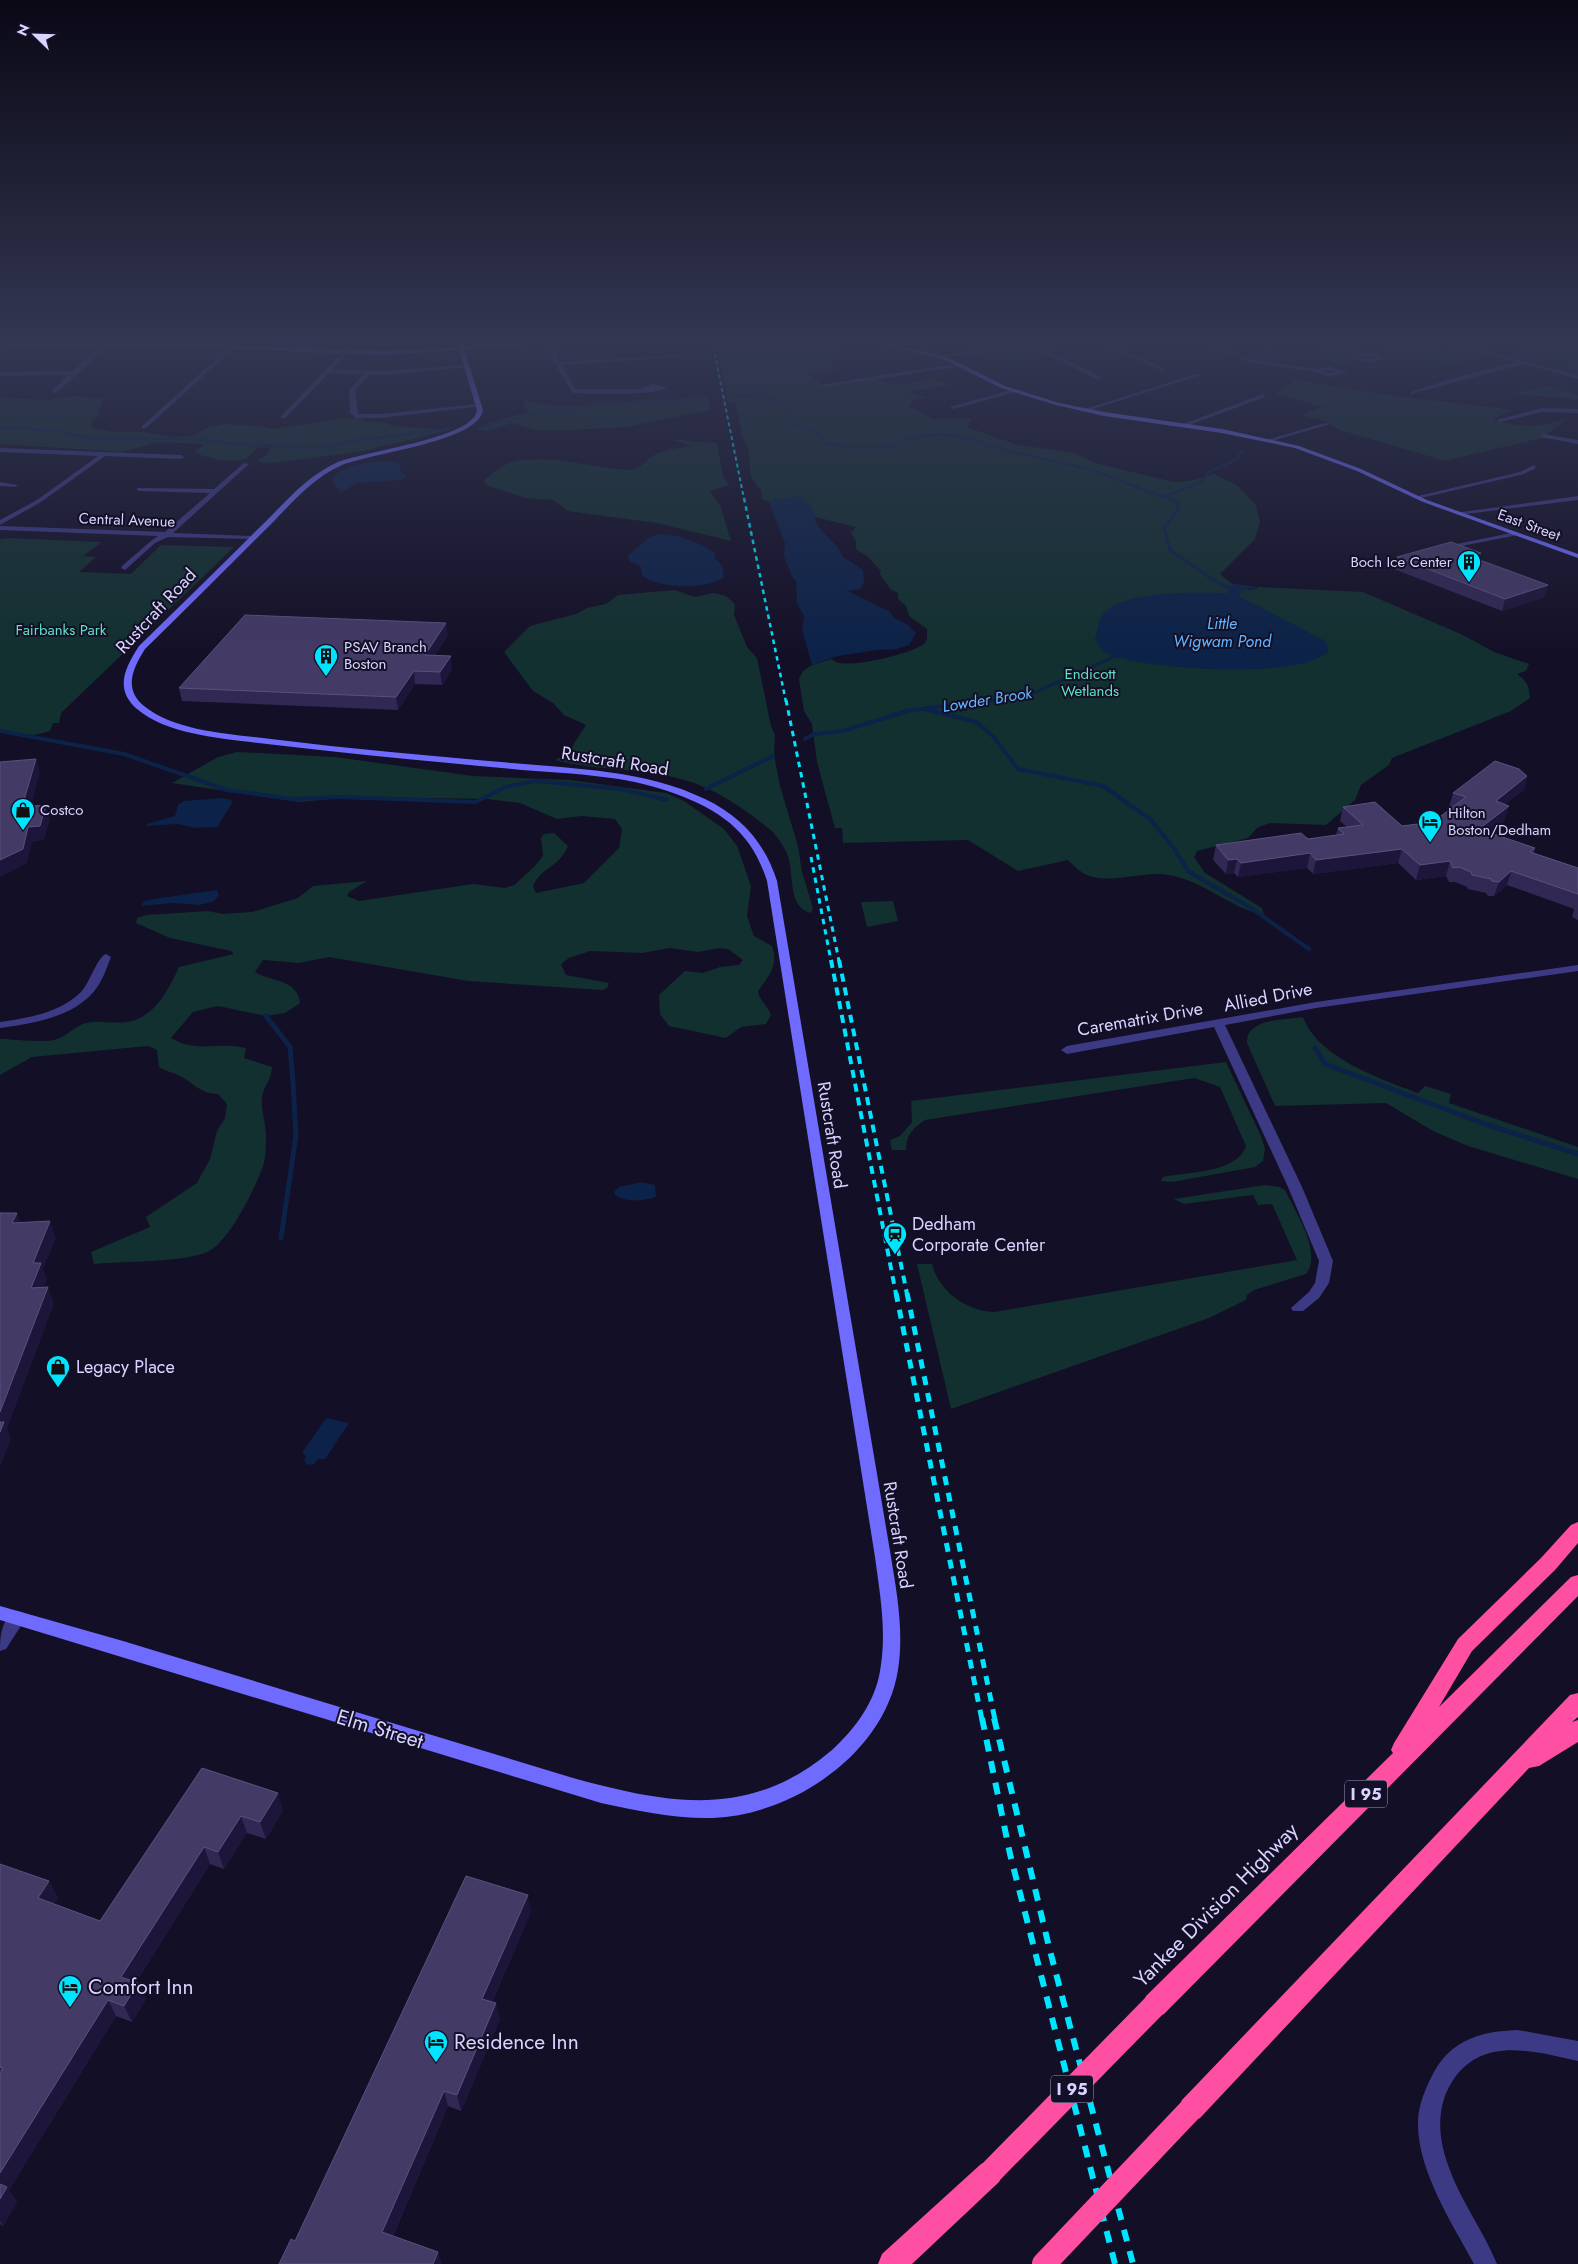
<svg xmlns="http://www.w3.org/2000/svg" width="1578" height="2264" font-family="Jost,sans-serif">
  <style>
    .green { fill: #12302f }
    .water { fill: #0c2248 }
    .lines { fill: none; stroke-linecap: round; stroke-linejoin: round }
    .stream-far3 { stroke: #0c2248; stroke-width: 2.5 }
    .stream-far2 { stroke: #0c2248; stroke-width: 3 }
    .stream-far1 { stroke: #0c2248; stroke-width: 4 }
    .stream { stroke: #0c2248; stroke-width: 5 }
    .street { fill: #3d3a85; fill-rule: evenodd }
    .secondary { fill: #6f6bff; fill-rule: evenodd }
    .highway { fill: #ff4fa3; fill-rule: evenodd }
    .rail-far5 { stroke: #00e5ff; stroke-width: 2; stroke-dasharray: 4 3; stroke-linecap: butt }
    .rail-far4 { stroke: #00e5ff; stroke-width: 2.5; stroke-dasharray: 4.5 4; stroke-linecap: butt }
    .rail-far3 { stroke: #00e5ff; stroke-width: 3; stroke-dasharray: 5.5 5; stroke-linecap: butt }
    .rail-far2 { stroke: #00e5ff; stroke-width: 4; stroke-dasharray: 8 6; stroke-linecap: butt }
    .rail-far1 { stroke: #00e5ff; stroke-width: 5; stroke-dasharray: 9 8; stroke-linecap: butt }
    .rail { stroke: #00e5ff; stroke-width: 6; stroke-dasharray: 12 10; stroke-linecap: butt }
    .highway-bridge { stroke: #ff4fa3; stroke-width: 24 }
    .wall { fill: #312854 }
    .shaded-wall { fill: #1d163a }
    .building { fill: #433a66; stroke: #5a527e }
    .labels { text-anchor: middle; stroke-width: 4; stroke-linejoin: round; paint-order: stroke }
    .far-street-label { font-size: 15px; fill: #d9d4ff; stroke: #130f26 }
    .far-poi-label { font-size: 15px; fill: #d9d4ff; stroke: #130f26; text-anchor: start }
    .far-park-label { font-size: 15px; fill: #5fe0c0; stroke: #130f26 }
    .far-water-label { font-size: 16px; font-style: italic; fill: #62b6ff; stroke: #130f26 }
    .shield { fill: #130f26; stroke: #9e99be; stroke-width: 1 }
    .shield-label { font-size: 16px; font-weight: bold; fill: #d9d4ff }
    .street-label { font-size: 18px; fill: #d9d4ff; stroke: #130f26 }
    .poi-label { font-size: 18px; fill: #d9d4ff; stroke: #130f26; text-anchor: start }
    .near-street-label { font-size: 21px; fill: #d9d4ff; stroke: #130f26 }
    .near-poi-label { font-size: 21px; fill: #d9d4ff; stroke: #130f26; text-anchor: start }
  </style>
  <rect width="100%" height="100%" fill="#130f26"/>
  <g class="green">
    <path d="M716,340h6v4l7,4 20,-5 17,1 16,-3 43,2 -4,-3h37l27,5 -29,-2 -20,4 -1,4 10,4 -21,4 19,9 -36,6 18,12 51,-7 18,7 39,-7 15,6 -40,7 21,6 -15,1 -6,7 25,13 37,-1 1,3 -5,6 52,18 57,8 20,10 79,19 15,-1 26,-7 23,12 18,19 4,17 -5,17 -35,35c9,9 27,21 39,13l104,5 100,43 31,17 35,12 -3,7 -9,3c10,7 12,12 13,24l-19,13 -119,47 -3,7 -28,20 -6,15 -29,25 -56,-2 -13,5 -9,10 -51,13 -3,6 11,16 57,35 2,7c-34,-7 -60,-34 -95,-40 -25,-5 -61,11 -84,-1 -6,-3 -12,-9 -17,-14l-50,11 -50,-31 -125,3 -1,-15h-7l-18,-66 -5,-38 -8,-13 -5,-32 4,-8 9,-6 20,-6c8,13 78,-5 90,-14 3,-1 4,-4 5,-6v-10l-18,-13 -3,-10 -8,-7v-6l-7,-3 -11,-16 1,-3 -13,-14 -12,-8v-8l-5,-8 5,-6 -53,-13 -41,-15 -1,-9 -10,-13 -3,-28 -6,-13 -6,-34h-8z"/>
    <path d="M1366,340h33l56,15 -8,2 23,6c-22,5 -80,-16 -104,-23z"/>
    <polygon points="1498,340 1578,340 1578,343 1565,341 1578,345 1578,374 1555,369 1575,363"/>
    <polygon points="1008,349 1020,356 1042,353 1050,357 1013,361 992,351"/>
    <polygon points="1344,354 1358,363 1303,359 1300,356"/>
    <path d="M1294,380l101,16 113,13 4,2 -18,7v2c30,8 44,7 73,-1l-25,19 -97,23 -105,-31 -14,-9 -25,-6 23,-8 -50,-13 16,-9z"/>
    <polygon points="1547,386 1578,395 1578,399 1514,394"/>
    <path d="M75,396l28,3 -1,6 -4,4 2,6 -7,5 -2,5 2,3 19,4h32l27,5 21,-1 14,-8 17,-4 36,2 13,3 74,-11h13l6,4h15l14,4 55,4 -90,22 -87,11 -13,-1v-3l9,-5 3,-9c-12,-4 -17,10 -27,14 -12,5 -39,-1 -50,-7l10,-7 -1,-1 -45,-2 -36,10 -122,-8v-47l42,3z"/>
    <polygon points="701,397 708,398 711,407 708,410 627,427 551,431 535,430 512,423 487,431 477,429 501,419 529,412 524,406 525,401 557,406 576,406 597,403 669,400"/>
    <path d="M669,439l48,4 6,33 6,9 -19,6 10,14 11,36 -74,-18 -89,-12 -15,-11 -27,-2 -40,-13 -2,-4c7,-7 18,-17 29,-19 39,-9 80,7 119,8 9,-2 15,-11 24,-16 11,-5 24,-6 36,-8z"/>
    <polygon points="8,538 102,542 83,556 96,557 79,572 131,574 161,545 234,547 61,713 59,723 53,723 50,731 35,735 0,732 0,539"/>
    <path d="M675,590l19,7 20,-4 12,3 9,8 -1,11 13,32 10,11 14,68 4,9 -1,20 6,31 18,60 4,26 11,36 -2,5c-25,-6 -16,-42 -24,-59 -3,-8 -9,-16 -15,-23 -24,-19 -48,-37 -78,-48 -44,-16 -94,-11 -139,-23l13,-7 18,-28 -22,-10 -11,-12 -20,-12 -29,-39 26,-26 46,-12 11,-6 19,-4 12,-9z"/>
    <path d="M237,752l98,5 138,19 97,4 96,13 18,8 40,28 13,17 14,40 -4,30 3,9 4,11 18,10c7,19 -3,30 -14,45 1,9 10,15 13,24l-5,9 -25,3 -15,11 -57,-12 -9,-12 -1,-19 26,-24 18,2 17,-6 19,-2 4,-5 -15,-11 -8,-1 -22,4 -28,-4 -28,5 -52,-2 -21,7 -8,6 5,11 43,8 -2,5 -4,2 -135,-9 -139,-24 -30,6 -36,-3 -8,12c16,10 43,7 45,31l-15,10 -19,3 -48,-10 -25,6 -22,26c27,16 47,3 75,10l-2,10 28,9c-1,16 -9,19 -10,31 -1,13 4,26 4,38 0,9 0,22 -3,30 -8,23 -32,71 -52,84 -21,13 -90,11 -117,14l-3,-12 59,-25 -4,-10 51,-34 13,-24 7,-28 8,-13 2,-14 -9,-10c-18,0 -25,-12 -40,-19 -6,-3 -13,-4 -19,-8l-2,-17 -9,-4 -116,11 -32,18v-36c14,0 46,5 57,0 10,-3 17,-12 26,-15 13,-5 29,0 43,-2 28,-3 43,-33 53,-55l55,-13 -3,-3 -61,-13 -34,-15 1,-5 9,-3 62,-4 15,3 29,-2 46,-14 15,-12 54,-5 -18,11 -2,4 12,5 114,-17 32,4 9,-3 19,-17 10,-12 -2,-18 3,-4 10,-1 14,13c-9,22 -27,21 -35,40l3,7 48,-10 35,-35 3,-19 -7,-10 -33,-3 -25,3 -37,-16 -32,-4 -134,-2 -55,5 -127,-19 46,-26z"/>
    <polygon points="893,901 898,921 867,927 861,902"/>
    <path d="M1303,1017c15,41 78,62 115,76l7,-7 26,8 -2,9 129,44v32l-110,-33 -35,-15 -47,-28 -111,3 -28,-63c-1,-25 38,-23 56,-26z"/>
    <path d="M1226,1062l35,74 4,13 -2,12 -8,6 -83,15 -11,-1 2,-4c25,-5 74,-4 83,-31l-26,-59 -26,-9 -269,42c-12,8 -19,15 -19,30h-14l-2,-10 10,-4 12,-14 -1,-21z"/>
    <path d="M1265,1185l15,2 5,3c10,21 38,63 21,84l-52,16 -7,5 -1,5 -37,18 -258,91 -34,-145h15c7,28 35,47 62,48l303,-52 -25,-56 -14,1 -5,-10 -69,9 -10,-5z"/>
  </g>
  <g class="water">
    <path d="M388,461l10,2 4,10 5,4 -9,3 -42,3 -15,10 -9,-12v-4c15,-12 38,-16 56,-16z"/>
    <path d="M801,497c11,3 11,17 16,27 7,12 21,19 25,32l21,14 1,13 -4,6 -13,2 44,21 2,5 14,7 9,9 -7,12 -12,4 -20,1 -39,6 -26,9 -10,-36 2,-13 -7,-13 -1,-22 -4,-4 -8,-21 1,-13 -16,-41 5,-3z"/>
    <path d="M663,534c19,2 36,8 52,19v5l7,8 2,11c-16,13 -67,12 -82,-2l-1,-8 -12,-6 -1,-6c14,-9 17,-20 35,-21z"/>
    <path d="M1235,584l24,3 -16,3 -4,6 86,45 4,9c-22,31 -189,19 -221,4 -6,-3 -9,-8 -13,-14 2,-7 2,-16 6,-23 18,-29 96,-24 127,-24v-7z"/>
    <polygon points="221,798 231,800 232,803 217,827 196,828 177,824 147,826 147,824 175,816 178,805 184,801"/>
    <polygon points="217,890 219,896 212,902 198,905 173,903 140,906 145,901 154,899"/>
    <path d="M642,1182l13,3 1,12c-15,4 -28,6 -41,-2l-1,-3 5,-5z"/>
    <polygon points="326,1418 349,1423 325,1459 318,1459 314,1464 308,1465 304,1461 306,1456 302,1453"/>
  </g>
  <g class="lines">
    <g class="stream-far3">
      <polyline points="735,395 770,398 792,412 784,421 815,430 826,443 849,448 884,448 917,437 940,434 964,437 996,448 1092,470 1163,497 1200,483 1209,472 1236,460 1243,450"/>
      <polyline points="484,426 550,410 641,401 673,401 705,396"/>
      <polyline points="0,427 58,431 90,438 195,439 262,447 324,448 352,441 448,429"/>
      <polyline points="1164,497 1170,499"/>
    </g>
    <g class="stream-far2">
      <polyline points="1166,498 1177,501 1179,508 1164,528 1170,550 1218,583 1234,589"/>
      <polyline points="981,702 1027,696 1120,654"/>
    </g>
    <g class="stream-far1">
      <polyline points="924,709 976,722 993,736 1018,769 1103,786 1150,819 1173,847 1188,871 1251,908 1309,949"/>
      <polyline points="0,731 124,754 227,790 292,799 339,797 476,802 505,787 536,781 620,789 667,800"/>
      <polyline points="805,739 814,734 843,731 907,711 991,700"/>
      <polyline points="706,789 773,756"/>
    </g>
    <g class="stream">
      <polyline points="266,1016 290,1047 293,1082 296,1135 281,1238"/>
      <polyline points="1315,1048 1325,1064 1485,1124 1578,1154"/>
    </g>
    <g class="street">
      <polygon points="109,340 115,340 56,393 51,392 68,375 0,376 0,372 72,371"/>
      <polygon points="237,340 243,340 146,428 142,428 142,426"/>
      <polygon points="349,340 354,340 348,353 332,370 385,371 465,365 468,367 385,375 370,374 355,390 358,414 381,414 478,404 481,406 381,418 356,418 350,413 349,390 364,374 329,373 285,418 281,418 281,416 344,351"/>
      <polygon points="877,340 889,340 878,343 875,341"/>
      <polygon points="1069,340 1082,340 1038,346 1101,377 1101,379 1097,379 1031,347 937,358 934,356"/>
      <polygon points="1095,340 1101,340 1167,370 1162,371"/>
      <path d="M1204,340h6l37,19 71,10 12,-3 18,7 -20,4 -11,-5 -71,-10zM1330,370l7,2 -8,1 -5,-2z"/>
      <path d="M1304,340h7l48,13 20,1 5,5 -15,4 -17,-5 2,-3zM1362,356l13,1 2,1 -8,1 -10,-2z"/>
      <polygon points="1437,340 1444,340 1578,375 1578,379 1523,364 1411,394 1411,392 1450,379 1517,362"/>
      <path d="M545,341h4l11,21 117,-7 3,2 -118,8 13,24h64l14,-5 14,4c-15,8 -75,6 -94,5l-18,-29z"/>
      <polygon points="961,363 963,366 823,387 820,385"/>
      <polygon points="1196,374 1201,375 1087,411 1082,410"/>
      <polygon points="1014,389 1016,392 953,409 950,407"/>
      <polygon points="1263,394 1265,397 1186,426 1181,425"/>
      <polygon points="1542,408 1578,409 1578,413 1542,412 1500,422 1497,420"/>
      <polygon points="1325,423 1330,424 1272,441 1267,440"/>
      <polygon points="1543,434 1578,440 1578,444 1541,437"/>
      <polygon points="0,448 181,455 184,457 181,459 105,456 41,502 0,525 0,520 37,500 98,456 0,452"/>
      <polygon points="244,463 249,464 173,533 252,536 254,537 254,539 168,537 155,543 125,570 121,568 122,566 151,541 158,536 0,530 0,526 165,532 210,493 139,491 137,490 137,488 214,489"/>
      <polygon points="1534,465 1536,468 1524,474 1417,499 1414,497 1520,472"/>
      <polygon points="0,482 18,485 15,487 0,486"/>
      <polygon points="1578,496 1578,500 1458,515 1455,513"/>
      <polygon points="1516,532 1519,534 1518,535 1446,549 1442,547"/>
      <path d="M106,954l5,3c-4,10 -7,20 -13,29 -21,31 -63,37 -98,42v-6c28,-4 60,-9 81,-30 8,-8 17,-36 25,-38z"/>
      <polygon points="1578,965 1578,971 1316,1008 1225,1025 1302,1187 1333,1261 1329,1283 1319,1298 1303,1311 1293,1311 1291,1308 1309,1292 1315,1283 1319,1261 1288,1187 1214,1027 1067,1054 1061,1050 1067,1046 1316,1002"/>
      <path d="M18,1611l6,2 2,5 -20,31 -6,2c0,-15 1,-34 18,-40z"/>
      <path d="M1518,2030l60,11v20c-48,-11 -101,-26 -129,26 -13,25 -10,53 -1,78 12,35 35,65 49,99h-23c-22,-41 -57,-94 -56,-142 0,-17 8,-35 16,-50 18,-33 49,-41 84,-42z"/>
    </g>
    <g class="secondary">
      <path d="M460,340h5l-1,6 118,-6 -118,9 19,61c-4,32 -115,43 -143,56 -31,14 -53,43 -77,66 -39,39 -78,78 -118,117 -12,19 -22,40 -1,57 32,26 88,28 127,33 80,10 161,17 241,24 65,6 133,7 193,36 36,17 60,44 72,82l114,676c6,37 13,75 7,113 -13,83 -105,145 -185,148 -38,1 -75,-7 -112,-15l-601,-183v-14l123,35 450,137c95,26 177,42 259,-28 23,-21 43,-48 48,-79 7,-38 0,-77 -5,-114l-108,-676c-15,-48 -45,-70 -91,-87 -52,-20 -110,-20 -164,-25 -82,-8 -163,-15 -245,-25 -38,-5 -99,-8 -130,-35 -23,-20 -12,-41 2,-63 40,-39 80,-78 119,-117 24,-23 47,-52 78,-66 26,-12 138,-24 141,-53l-18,-60 -73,5 -209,-8 -177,-2v-4l177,2 209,8 73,-4z"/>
      <polygon points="868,340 876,340 949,358 1005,386 1059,403 1104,412 1222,429 1299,446 1361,469 1427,500 1578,554 1578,558 1423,502 1357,471 1295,448 1222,433 1104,416 1056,405 1001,388 945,360"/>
    </g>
    <g class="highway">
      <polygon points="1578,1522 1578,1543 1555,1570 1472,1651 1439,1707 1571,1577 1578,1575 1578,1596 1164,2014 1155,2017 1146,2014 1143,2005 1146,1996 1393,1753 1391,1750 1394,1743 1458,1639 1541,1558 1571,1525"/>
      <polygon points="1578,1693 1578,1717 1572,1722 1578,1720 1578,1742 1539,1766 1529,1768 1200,2118 1191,2122 1182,2118 1178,2109 1182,2100 1570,1695"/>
      <polygon points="990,2160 999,2164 1003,2173 999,2182 912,2264 878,2264 882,2254 981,2164"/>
    </g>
    <polyline class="rail-far5" points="712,340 744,499"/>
    <polyline class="rail-far4" points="744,498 786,702"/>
    <g class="rail-far3">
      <polyline points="786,700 839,961"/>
      <polyline points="811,857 831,961"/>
    </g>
    <g class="rail-far2">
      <polyline points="831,960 896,1294"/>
      <polyline points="839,960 907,1294"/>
    </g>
    <g class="rail-far1">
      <polyline points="896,1293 982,1720"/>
      <polyline points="907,1293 995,1720"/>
    </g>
    <g class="rail">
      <polyline points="982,1718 1010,1854 1115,2264"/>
      <polyline points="994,1718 1049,1947 1133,2264"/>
    </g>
    <g class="highway-bridge">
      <polyline points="990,2173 1155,2005"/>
      <polyline points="1044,2264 1191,2109"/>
    </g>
  </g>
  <g class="wall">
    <polygon points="1481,553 1479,560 1545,597 1502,611 1394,569 1397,557"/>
    <polygon points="448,635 435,655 452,669 442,685 415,684 398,710 182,701 179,688"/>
    <polygon points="1527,776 1524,790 1505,804 1505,820 1489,833 1535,848 1534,853 1578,868 1578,920 1572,917 1574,909 1507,885 1494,896 1488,896 1486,893 1468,889 1467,887 1455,882 1449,882 1446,876 1416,880 1398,863 1313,874 1307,868 1238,877 1234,873 1226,874 1213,860 1216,845 1308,839 1336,835 1338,828 1347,827 1340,821 1343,807 1402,826 1433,822 1452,808 1449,807 1453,793"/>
    <polygon points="202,1768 283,1810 266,1839 247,1833 224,1869 210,1864 136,1982 146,1999 132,2022 116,2016 9,2190 17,2202 3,2226 0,2224 0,1864 58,1898 54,1904 100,1921"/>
    <polygon points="531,1912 492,2002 500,2019 461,2111 448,2106 393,2236 295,2241"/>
  </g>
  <g class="shaded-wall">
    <polygon points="1481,553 1478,564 1469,556"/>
    <polygon points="1548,585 1545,597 1502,611 1505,599"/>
    <polygon points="446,623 448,635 427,668 425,655"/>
    <polygon points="451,656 452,669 442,685 440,672"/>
    <polygon points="414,671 415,684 398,710 396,697"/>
    <polygon points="36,759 40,772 27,821 22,807"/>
    <polygon points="1527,776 1524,790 1492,815 1496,801"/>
    <polygon points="46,805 50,819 44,840 32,842 27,863 0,877 0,860 28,827"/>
    <polygon points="1509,806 1505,820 1475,844 1479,829"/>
    <polygon points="1402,849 1398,863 1313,874 1316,860"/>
    <polygon points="1310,853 1307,868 1238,877 1241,863"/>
    <polygon points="1237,859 1234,873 1226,874 1228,860"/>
    <polygon points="1450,861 1446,876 1416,880 1420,865"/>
    <polygon points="1511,871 1507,885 1494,896 1499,882"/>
    <polygon points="17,1213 23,1229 12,1223"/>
    <polygon points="50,1221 56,1238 43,1269 47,1279 37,1305 31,1288 33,1263"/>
    <polygon points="48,1287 54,1304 7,1429 11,1439 0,1467 0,1412"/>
    <polygon points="278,1793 283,1810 266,1839 260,1822"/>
    <polygon points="241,1816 247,1833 224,1869 218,1852"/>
    <polygon points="204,1847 210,1864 129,1993 121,1977"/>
    <polygon points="49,1881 58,1898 46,1915 38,1898"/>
    <polygon points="528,1895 531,1912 486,2015 482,1999"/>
    <polygon points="138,1983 146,1999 132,2022 124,2006"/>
    <polygon points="108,2000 116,2016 9,2190 17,2202 3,2226 0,2221 0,2173"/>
    <polygon points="496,2003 500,2019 461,2111 457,2095"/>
    <polygon points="444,2091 448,2106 388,2247 382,2232"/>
    <polygon points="438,2252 442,2264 433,2264"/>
  </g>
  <g class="building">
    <polygon points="1451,542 1481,553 1469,556 1548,585 1505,599 1397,557"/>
    <polygon points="245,615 446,623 425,655 451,656 440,672 414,671 396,697 179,688"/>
    <polygon points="36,759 22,807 46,805 40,826 28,827 23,849 0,860 0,762"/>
    <polygon points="1495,761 1519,769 1527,776 1496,801 1509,806 1479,829 1535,848 1530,852 1578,868 1578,894 1511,871 1499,882 1492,881 1491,879 1472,875 1471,872 1459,867 1453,868 1450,861 1420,865 1402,849 1316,860 1310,853 1241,863 1237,859 1228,860 1216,845 1301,833 1308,839 1344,834 1338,828 1363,825 1343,807 1375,802 1402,826 1433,822 1466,797 1453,793"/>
    <polygon points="0,1213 17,1213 12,1223 50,1221 33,1263 41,1263 31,1288 48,1287 0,1412"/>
    <polygon points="0,1422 4,1422 0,1432"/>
    <polygon points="202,1768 278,1793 260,1822 241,1816 218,1852 204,1847 121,1977 138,1983 124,2006 108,2000 0,2173 0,2074 3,2068 0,2067 0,1864 49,1881 38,1898 100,1921"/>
    <polygon points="466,1876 528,1895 482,1999 496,2003 457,2095 444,2091 382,2232 438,2252 433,2264 279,2264 291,2239 295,2241"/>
    <polygon points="0,2184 7,2187 0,2199"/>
  </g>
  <linearGradient id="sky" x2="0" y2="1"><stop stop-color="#0a0815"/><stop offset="0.52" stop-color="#333752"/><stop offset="1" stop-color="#333752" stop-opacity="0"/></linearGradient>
  <rect width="1578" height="657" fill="url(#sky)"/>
  <defs>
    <g id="building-pin" transform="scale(1.25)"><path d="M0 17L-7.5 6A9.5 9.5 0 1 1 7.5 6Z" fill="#00e5ff" stroke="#130f26"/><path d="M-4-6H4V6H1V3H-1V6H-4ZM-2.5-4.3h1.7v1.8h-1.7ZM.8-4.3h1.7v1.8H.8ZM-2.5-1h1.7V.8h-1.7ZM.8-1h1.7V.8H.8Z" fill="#111"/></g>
    <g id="shop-pin" transform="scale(1.25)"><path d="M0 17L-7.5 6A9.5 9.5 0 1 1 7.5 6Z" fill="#00e5ff" stroke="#130f26"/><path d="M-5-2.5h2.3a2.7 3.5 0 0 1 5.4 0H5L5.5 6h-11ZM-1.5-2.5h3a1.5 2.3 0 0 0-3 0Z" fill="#111"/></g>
    <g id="hotel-pin" transform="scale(1.25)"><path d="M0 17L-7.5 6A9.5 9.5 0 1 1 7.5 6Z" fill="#00e5ff" stroke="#130f26"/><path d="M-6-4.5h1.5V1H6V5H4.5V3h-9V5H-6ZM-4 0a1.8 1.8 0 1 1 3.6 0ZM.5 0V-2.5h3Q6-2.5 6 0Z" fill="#111"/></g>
    <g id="station-pin" transform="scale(1.25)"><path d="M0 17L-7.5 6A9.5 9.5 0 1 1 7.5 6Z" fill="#00e5ff" stroke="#130f26"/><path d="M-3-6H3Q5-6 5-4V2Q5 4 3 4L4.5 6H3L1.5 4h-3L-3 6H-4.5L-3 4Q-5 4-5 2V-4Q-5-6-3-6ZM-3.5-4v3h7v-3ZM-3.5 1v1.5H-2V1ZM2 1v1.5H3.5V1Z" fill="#111"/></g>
  </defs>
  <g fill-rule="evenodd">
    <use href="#building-pin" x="1469" y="562"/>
    <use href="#building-pin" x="326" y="656"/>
    <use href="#shop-pin" x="23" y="810"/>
    <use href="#hotel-pin" x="1430" y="822"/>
    <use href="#station-pin" x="895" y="1234"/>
    <use href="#shop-pin" x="58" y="1367"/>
    <use href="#hotel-pin" x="70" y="1987"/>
    <use href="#hotel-pin" x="436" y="2042"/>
  </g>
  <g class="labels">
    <g class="far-street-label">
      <text transform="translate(127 520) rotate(2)" y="5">Central Avenue</text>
      <text transform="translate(1529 525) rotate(20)" y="5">East Street</text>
    </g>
    <g class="far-poi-label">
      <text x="1452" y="567" text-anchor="end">Boch Ice Center</text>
      <text x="344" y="652">PSAV Branch<tspan x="344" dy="17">Boston</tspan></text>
      <text x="40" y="815">Costco</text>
      <text x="1448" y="818">Hilton<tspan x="1448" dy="17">Boston/Dedham</tspan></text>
    </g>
    <g class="far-park-label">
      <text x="61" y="635">Fairbanks Park</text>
      <text x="1090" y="679">Endicott<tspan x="1090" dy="17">Wetlands</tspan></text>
    </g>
    <g class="far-water-label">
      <text x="1222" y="629">Little<tspan x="1222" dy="18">Wigwam Pond</tspan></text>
      <text transform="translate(987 699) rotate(-9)" y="6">Lowder Brook</text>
    </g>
    <g class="shield">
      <rect x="1345" y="1780.5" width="42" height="27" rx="4"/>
      <rect x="1051" y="2075.5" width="42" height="27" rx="4"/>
    </g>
    <g class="shield-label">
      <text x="1366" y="1800">I 95</text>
      <text x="1072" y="2095">I 95</text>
    </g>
    <g class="street-label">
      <text transform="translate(156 611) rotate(-47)" y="6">Rustcraft Road</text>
      <text transform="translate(615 761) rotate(9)" y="6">Rustcraft Road</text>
      <text transform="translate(1268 997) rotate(-11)" y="6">Allied Drive</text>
      <text transform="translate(1140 1019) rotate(-10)" y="6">Carematrix Drive</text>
      <text transform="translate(832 1135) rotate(81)" y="6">Rustcraft Road</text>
      <text transform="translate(898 1535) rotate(81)" y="6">Rustcraft Road</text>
    </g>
    <g class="poi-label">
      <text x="912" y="1230">Dedham<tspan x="912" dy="21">Corporate Center</tspan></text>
      <text x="76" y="1373">Legacy Place</text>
    </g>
    <g class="near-street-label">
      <text transform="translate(380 1729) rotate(17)" y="7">Elm Street</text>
      <text transform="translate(1216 1905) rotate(-45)" y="7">Yankee Division Highway</text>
    </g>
    <g class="near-poi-label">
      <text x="88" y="1994">Comfort Inn</text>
      <text x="454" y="2049">Residence Inn</text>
    </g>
  </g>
  <g transform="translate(35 35) rotate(293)" stroke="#130f26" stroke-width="4" paint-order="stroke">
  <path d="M0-4L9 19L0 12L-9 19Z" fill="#d9d4ff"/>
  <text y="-8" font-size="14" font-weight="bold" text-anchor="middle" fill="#d9d4ff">N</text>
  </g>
</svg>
